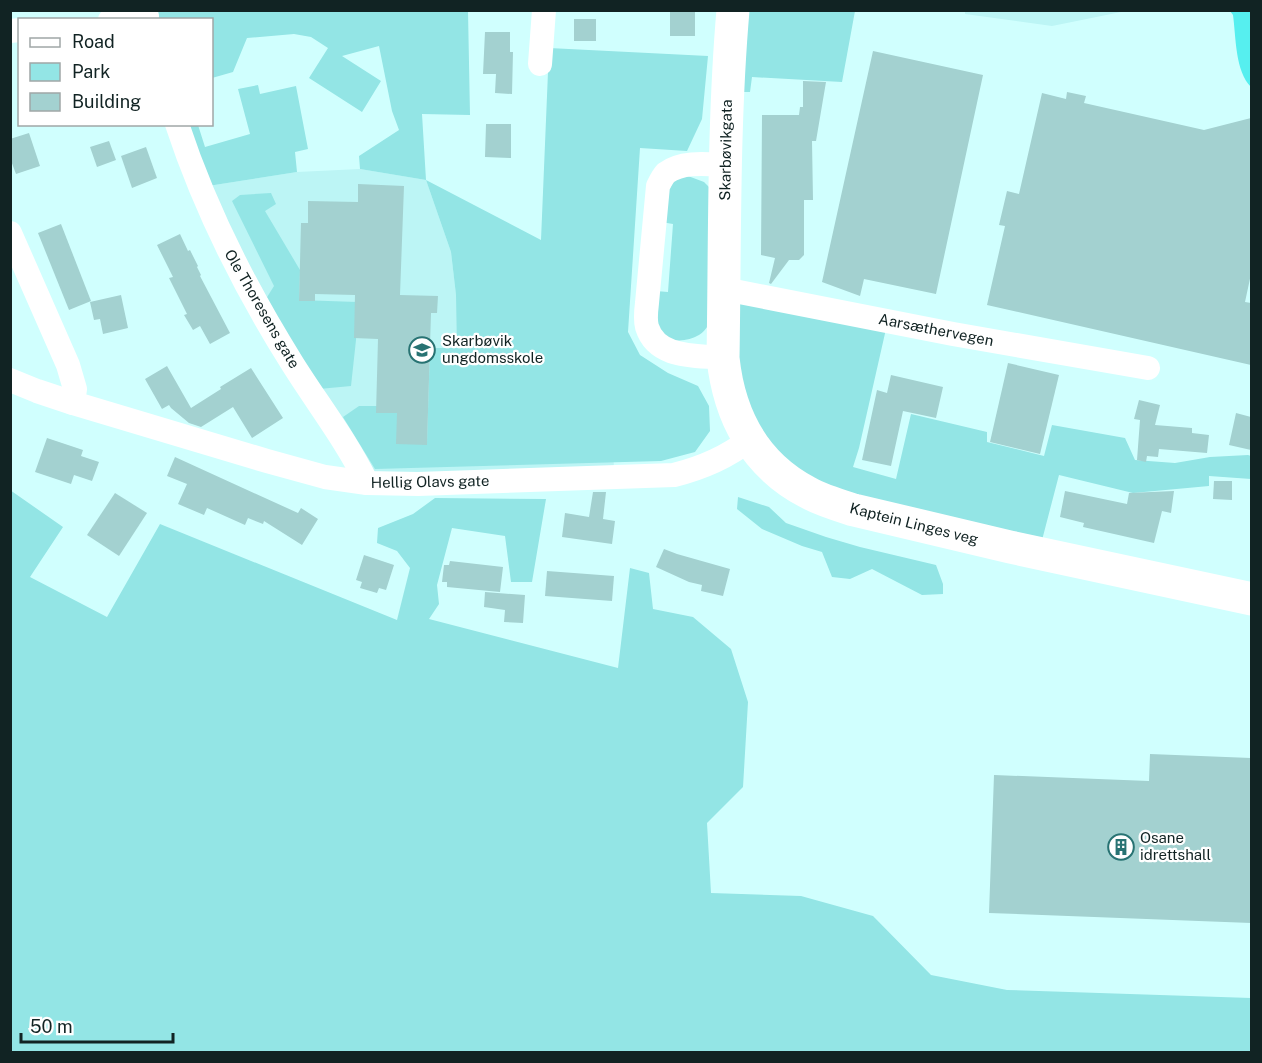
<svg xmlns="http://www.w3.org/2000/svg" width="1262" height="1063" font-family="'Public Sans',sans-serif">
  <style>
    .built { fill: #bcf5f5 }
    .green { fill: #93e5e5 }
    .water { fill: #56efef }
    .building { fill: #a3d1d0 }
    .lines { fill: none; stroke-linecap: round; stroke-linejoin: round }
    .minor { stroke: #fff; stroke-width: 24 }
    .secondary { stroke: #fff; stroke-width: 33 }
    .labels { text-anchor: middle; stroke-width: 4.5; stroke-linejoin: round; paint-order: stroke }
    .street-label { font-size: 15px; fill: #112323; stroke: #fff }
    .poi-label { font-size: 15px; fill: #112323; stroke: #fff; text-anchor: start }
  </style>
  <rect width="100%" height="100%" fill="#d0fffe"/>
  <g class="built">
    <polygon points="965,11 965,10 1126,11 1052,26 965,14"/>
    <polygon points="360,169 426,180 451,252 456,295 613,444 614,470 373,474 262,297 208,186 297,172"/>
  </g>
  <g class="green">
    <polygon points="380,10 468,11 470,115 422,114 426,180 541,240 549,48 708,56 702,119 687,151 640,148 628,332 640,355 668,373 698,386 709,406 710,431 695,452 661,461 375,469 343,417 359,406 398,406 427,443 430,348 457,348 456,295 451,252 426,180 360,169 359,156 399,130 392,111 379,46 342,56 381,81 362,112 309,78 328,48 311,37 294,34 247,38 233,72 212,78 212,20 158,19 157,11"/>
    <polygon points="742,11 855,11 842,82 752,77 750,92 738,92"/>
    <polygon points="258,85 260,94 296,86 308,149 295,152 297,172 208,186 184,125 198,125 205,147 250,134 238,89"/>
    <path d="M688,176l16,6 13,13 -8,130c-3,3 -6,8 -10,10 -16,10 -44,7 -46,-15 -1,-9 2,-20 3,-29l12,1 5,-68 -12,-2 2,-22 13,-23z"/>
    <polygon points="271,193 276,204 265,211 300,270 299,300 357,302 356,340 351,386 319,389 264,302 274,286 232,201 240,195"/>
    <polygon points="734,300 886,329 859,448 853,467 896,479 911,414 987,432 987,442 1044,456 1052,425 1125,438 1135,460 1175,463 1210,457 1248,455 1251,456 1251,479 1209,476 1209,486 1133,493 1059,475 1041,544 841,499 783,464 742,403"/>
    <polygon points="10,490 63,527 30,577 107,617 160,524 397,620 410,568 397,551 377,543 378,528 413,514 435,498 546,499 532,582 511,582 505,536 452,528 437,585 439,604 429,619 618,668 630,568 649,573 653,609 693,617 731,649 748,702 743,787 707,823 711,893 801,896 873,916 931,975 1007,990 1251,998 1251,1052 11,1052"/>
    <polygon points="738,497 769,507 786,523 826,537 860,547 936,565 943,584 943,594 922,595 872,569 850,579 832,577 822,552 802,546 762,529 737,509"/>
  </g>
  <path class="water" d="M1230,11h21v76c-16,-16 -15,-50 -18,-72z"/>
  <g class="building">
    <rect x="670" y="10" width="25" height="26"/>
    <rect x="574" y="19" width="22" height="22"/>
    <polygon points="485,32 510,32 510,52 513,52 512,94 495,93 496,74 483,74"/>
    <polygon points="873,51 983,75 936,294 864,279 860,296 822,282"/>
    <polygon points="803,81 826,82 816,141 812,141 813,200 804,200 804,255 799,260 789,260 771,284 769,283 775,258 761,255 762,115 799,115 800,107 803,107"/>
    <polygon points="1067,92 1086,96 1084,103 1204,130 1251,118 1251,274 1245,302 1251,303 1251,365 987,305 1005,226 999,225 1007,191 1019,194 1042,93 1066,99"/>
    <polygon points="486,124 511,124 511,158 485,157"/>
    <polygon points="29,133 40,166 16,174 10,158 10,139"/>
    <polygon points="109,141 116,160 97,167 90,147"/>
    <polygon points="146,147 157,178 132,188 121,156"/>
    <polygon points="358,184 404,186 400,295 438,296 437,313 431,313 427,445 396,444 397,413 376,413 378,339 354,338 355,295 315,294 315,301 299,301 301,223 308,223 308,201 358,202"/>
    <polygon points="61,224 91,301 69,310 38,233"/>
    <polygon points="180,234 188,251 190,250 198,266 197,267 201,275 200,276 230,333 210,344 200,326 193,330 184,315 187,314 169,278 173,277 157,245"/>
    <polygon points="121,295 128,328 103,334 100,319 94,320 90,302"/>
    <polygon points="1008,363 1059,375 1040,454 990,442"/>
    <polygon points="167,366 191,408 221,389 220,387 251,368 283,418 252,438 233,407 201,427 189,423 171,408 169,405 162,409 145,379"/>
    <polygon points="891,375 943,387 936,418 903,411 891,466 862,460 877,390 887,393"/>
    <polygon points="1139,400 1160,405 1155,425 1192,428 1192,433 1209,435 1207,453 1159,449 1158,457 1147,456 1146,462 1137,460 1140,420 1134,419"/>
    <polygon points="1236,413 1251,417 1251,450 1229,445"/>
    <polygon points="47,438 83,450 81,456 99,462 92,481 74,475 71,484 35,472"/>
    <polygon points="175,457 298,513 301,508 318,519 302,545 264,521 263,524 248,518 245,525 207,508 204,515 178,504 187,484 167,476"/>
    <polygon points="1214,481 1232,481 1232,500 1213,499"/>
    <polygon points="1065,491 1127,504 1129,493 1174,491 1171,513 1162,511 1154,543 1083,527 1084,523 1060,517"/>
    <polygon points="593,492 606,492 603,519 615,521 612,544 562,537 565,513 589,517"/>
    <polygon points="115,493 147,513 119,556 87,535"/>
    <polygon points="664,549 677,554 730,569 723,596 701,591 702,585 689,582 656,567"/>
    <polygon points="364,555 394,565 386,590 379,588 377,593 360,588 362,582 356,580"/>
    <polygon points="450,561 503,567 500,592 447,587 447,582 442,582 444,565 449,565"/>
    <polygon points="547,571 614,576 612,601 545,596"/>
    <polygon points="485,592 525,595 523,623 504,622 505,610 484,607"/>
    <polygon points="1150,754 1251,758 1251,923 989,913 994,775 1149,781"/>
  </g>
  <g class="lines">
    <g class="minor">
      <polyline points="110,20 147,16"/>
      <polyline points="10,31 20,30"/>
      <polyline points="540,64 544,10"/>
      <path d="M177,124c28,85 68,164 115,239 25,40 54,77 75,120"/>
      <polyline points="10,233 68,365 75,389 73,403"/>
      <polyline points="724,289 953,334 1148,368"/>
      <path d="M723,358c-27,-3 -66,1 -76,-31 -2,-7 -1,-16 0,-24l11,-117c2,-4 5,-10 8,-13 16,-12 41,-9 59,-8"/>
      <path d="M10,380l27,11 36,12 194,58 58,16 42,6 51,1 256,-9c28,-7 52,-17 75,-35"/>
    </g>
    <path class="secondary" d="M733,10c-10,116 -8,232 -10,348 6,57 31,106 84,134 14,8 31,13 47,18l156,37 242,52"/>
  </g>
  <defs>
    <g id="school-ring" transform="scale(1.35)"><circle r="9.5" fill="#fff" stroke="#287373" stroke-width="1.5"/><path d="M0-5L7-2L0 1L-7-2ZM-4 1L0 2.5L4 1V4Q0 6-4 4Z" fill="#287373"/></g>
    <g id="building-ring" transform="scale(1.35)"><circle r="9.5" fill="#fff" stroke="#287373" stroke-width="1.5"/><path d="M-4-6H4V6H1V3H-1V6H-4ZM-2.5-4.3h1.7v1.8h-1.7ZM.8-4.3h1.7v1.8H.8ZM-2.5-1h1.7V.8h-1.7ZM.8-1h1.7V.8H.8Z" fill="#287373"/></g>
  </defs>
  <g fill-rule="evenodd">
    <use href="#school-ring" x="422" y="350"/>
    <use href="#building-ring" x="1121" y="847"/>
  </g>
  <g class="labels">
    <g class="street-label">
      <text transform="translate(726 150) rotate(-89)" y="5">Skarbøvikgata</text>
      <text transform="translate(262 309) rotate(60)" y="5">Ole Thoresens gate</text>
      <text transform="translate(936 330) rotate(11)" y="5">Aarsæthervegen</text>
      <text transform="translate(430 482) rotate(-1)" y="5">Hellig Olavs gate</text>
      <text transform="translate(914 524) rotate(14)" y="5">Kaptein Linges veg</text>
    </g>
    <g class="poi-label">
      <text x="442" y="346">Skarbøvik<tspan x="442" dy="17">ungdomsskole</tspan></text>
      <text x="1140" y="843">Osane<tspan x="1140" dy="17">idrettshall</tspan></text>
    </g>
  </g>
  <rect width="1262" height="1063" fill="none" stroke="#112323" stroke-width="24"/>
  <rect x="18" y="18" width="195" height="108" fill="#ffffff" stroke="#a0a7a7" stroke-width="1.5"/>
  <rect x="30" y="38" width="30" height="9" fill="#ffffff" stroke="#a0a7a7" stroke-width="1.5"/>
  <text x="72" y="48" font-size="18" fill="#112323">Road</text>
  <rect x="30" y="63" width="30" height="18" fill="#93e5e5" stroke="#a0a7a7" stroke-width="1.5"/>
  <text x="72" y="78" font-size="18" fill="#112323">Park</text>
  <rect x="30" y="93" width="30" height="18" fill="#a3d1d0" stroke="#a0a7a7" stroke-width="1.5"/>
  <text x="72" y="108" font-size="18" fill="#112323">Building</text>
  <path d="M21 1033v9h152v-9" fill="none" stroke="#112323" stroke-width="3"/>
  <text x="30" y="1033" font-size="18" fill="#112323" stroke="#ffffff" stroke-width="4.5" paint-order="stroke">50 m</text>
</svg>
